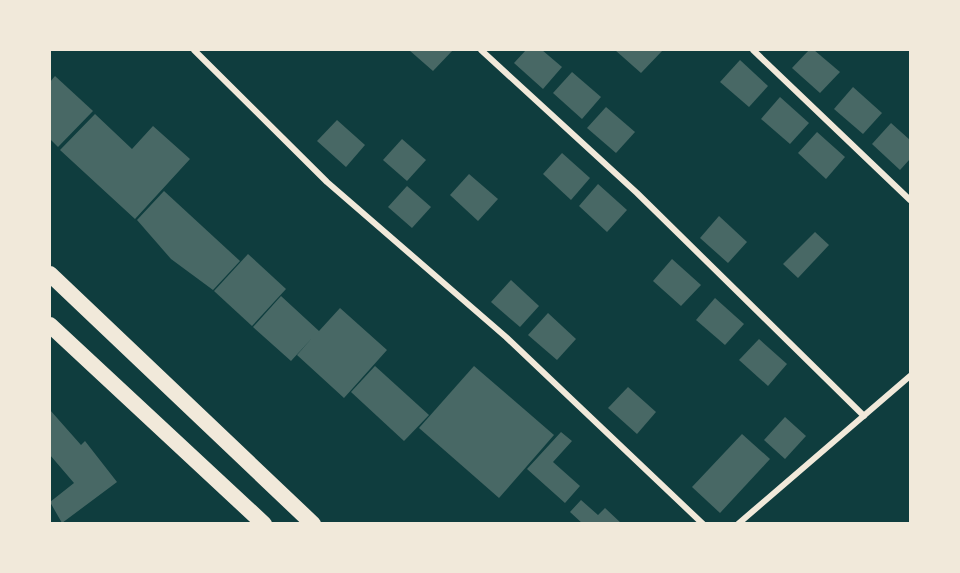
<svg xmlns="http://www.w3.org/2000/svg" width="960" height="573" font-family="'Work Sans',sans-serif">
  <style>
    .building { fill: #486865 }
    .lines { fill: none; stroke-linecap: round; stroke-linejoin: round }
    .minor { stroke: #f1e9da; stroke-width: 6 }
    .trunk { stroke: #f1e9da; stroke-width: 16 }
  </style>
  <rect width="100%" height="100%" fill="#0f3d3e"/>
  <g class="building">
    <polygon points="409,50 453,50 433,71"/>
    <polygon points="526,50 542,50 562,67 543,89 514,63"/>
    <polygon points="615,50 663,50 641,73"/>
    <polygon points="809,50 814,50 840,72 820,93 792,68"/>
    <polygon points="740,60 768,86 749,107 720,82"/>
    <polygon points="572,72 601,97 582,119 553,93"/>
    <polygon points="55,76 93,111 58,147 50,139 50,82"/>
    <polygon points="853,87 882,113 863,134 834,109"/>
    <polygon points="780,97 809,123 790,144 761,119"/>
    <polygon points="606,107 635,132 616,153 587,128"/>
    <polygon points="95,114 132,149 153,126 190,159 135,219 98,185 107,174 98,185 60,150"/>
    <polygon points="337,120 365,145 346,167 317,141"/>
    <polygon points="891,123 910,140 910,159 900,170 872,144"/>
    <polygon points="817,132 845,157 826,179 798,153"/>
    <polygon points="402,139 426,160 407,181 383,160"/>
    <polygon points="562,153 590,178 571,200 543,174"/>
    <polygon points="469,174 498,199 478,221 450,195"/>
    <polygon points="598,184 627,210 607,232 579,206"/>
    <polygon points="407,186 431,207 412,228 388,207"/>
    <polygon points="164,191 240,261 213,290 171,259 137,220"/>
    <polygon points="719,216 747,242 728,263 700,238"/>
    <polygon points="815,232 829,245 798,278 783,264"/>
    <polygon points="248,254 286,289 252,326 214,291"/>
    <polygon points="672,259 701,285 681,306 653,281"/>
    <polygon points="511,280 539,306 520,327 491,302"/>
    <polygon points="281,296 319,331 340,308 387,350 344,398 297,355 312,338 291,361 253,327"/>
    <polygon points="715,298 744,324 725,345 696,320"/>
    <polygon points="548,313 576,339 557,360 528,335"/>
    <polygon points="759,339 787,364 768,386 739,360"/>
    <polygon points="375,366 429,415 404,441 351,392"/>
    <polygon points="474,366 554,435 499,498 419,428"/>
    <polygon points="628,387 656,412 637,434 608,408"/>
    <polygon points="50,410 81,445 85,441 117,482 62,523 50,502 74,483 50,455"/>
    <polygon points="785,417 806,436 785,459 764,440"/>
    <polygon points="561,432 572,441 553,462 580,486 565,503 527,469"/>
    <polygon points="742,434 770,459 720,513 692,487"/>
    <polygon points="581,500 598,515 605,508 622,524 583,524 570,512"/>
  </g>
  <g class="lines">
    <g class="minor">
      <polyline points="194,50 327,182 506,337 703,524"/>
      <polyline points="481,50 637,193 864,416"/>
      <polyline points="753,50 910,200"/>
      <polyline points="738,524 910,376"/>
    </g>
    <g class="trunk">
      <polyline points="50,274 313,524"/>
      <polyline points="50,325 264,524"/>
    </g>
  </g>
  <rect width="960" height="573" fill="none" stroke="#f1e9da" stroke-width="102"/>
</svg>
